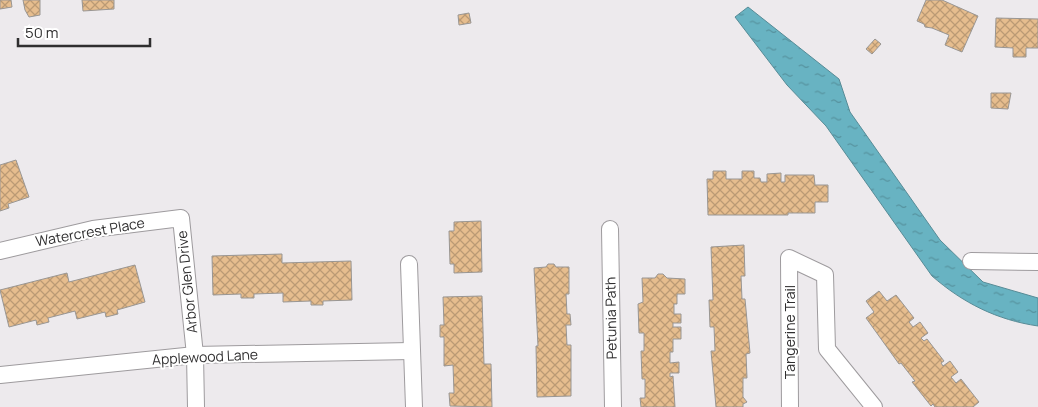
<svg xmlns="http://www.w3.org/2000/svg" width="1038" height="407" font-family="Manrope,sans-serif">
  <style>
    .water { fill: url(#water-ripples); stroke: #578b96 }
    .building { fill: url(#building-cross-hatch); stroke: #999693 }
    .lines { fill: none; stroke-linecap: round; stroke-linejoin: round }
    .street-casing { stroke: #9e9b9e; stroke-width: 18 }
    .street { stroke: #fff; stroke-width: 16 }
    .labels { text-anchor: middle; stroke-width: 4; stroke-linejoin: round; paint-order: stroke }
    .street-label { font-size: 14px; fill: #2f2e2f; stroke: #fff }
  </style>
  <defs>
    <pattern id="water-ripples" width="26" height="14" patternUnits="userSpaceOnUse" patternTransform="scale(1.25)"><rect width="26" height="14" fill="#68b3c2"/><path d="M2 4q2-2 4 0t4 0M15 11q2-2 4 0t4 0" fill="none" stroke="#56929e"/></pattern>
    <pattern id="building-cross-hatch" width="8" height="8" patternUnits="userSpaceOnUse" patternTransform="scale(1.25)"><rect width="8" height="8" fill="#e6bd8e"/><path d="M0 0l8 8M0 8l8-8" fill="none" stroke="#bb9a74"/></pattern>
  </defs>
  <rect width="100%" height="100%" fill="#edeaed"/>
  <path class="water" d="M748,7l91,72 11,33 90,128 43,42 55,16v28c-41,-6 -75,-23 -106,-50l-106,-150 -39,-41 -52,-68z"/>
  <g class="building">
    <polygon points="0,0 11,0 12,7 0,9"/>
    <polygon points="23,0 40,0 40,15 29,17 25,10"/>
    <polygon points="82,0 114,0 114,9 83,11"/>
    <polygon points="926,0 942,0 978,16 962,52 945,45 949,35 932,28 925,27 924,24 917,21"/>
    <polygon points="469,13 471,23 459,25 458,15"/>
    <polygon points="996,18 1038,19 1038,48 1026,48 1026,57 1013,57 1013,48 995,47"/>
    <polygon points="875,39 881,44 872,54 866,49"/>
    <polygon points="991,93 1011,93 1008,109 991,108"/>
    <polygon points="16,160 29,197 8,204 9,208 0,211 0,165"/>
    <polygon points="713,171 726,171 726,179 742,179 742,171 754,171 754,178 760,178 761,182 767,182 767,174 781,173 781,182 785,182 785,175 814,175 815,185 828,185 828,202 815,202 815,213 788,213 788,215 708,215 707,179 713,179"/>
    <polygon points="481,221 482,272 454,273 454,264 450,264 449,231 454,231 454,222"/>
    <polygon points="744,245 745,276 741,276 742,299 745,299 750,353 746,354 747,378 743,378 743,397 747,402 743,404 743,407 716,407 711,351 715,351 714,327 710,327 709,300 713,300 711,247"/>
    <polygon points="282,254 282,263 351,261 352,300 323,301 323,305 311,305 311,301 283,302 283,293 254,294 254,298 241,298 241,294 213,295 212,256"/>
    <polygon points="548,264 554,264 556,267 569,267 569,294 566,294 567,314 570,314 571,325 566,325 567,345 571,345 571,396 537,397 536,346 538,346 534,268 546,267"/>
    <polygon points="135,265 145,302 117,310 118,314 106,317 105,312 77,319 75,311 48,318 49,322 37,325 36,320 9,327 0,290 67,273 69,282"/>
    <polygon points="658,274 663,274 667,278 685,279 685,294 677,294 677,304 674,304 674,314 681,314 681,323 673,323 673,327 681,327 681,339 673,339 673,352 670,352 670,363 679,362 679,373 670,373 670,377 673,376 675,407 641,407 640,398 645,398 645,379 642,379 641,351 644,351 644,333 639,333 638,304 643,302 642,278 655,278"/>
    <polygon points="879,291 887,301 896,295 914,318 909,322 913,327 920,322 928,333 921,338 924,341 927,339 944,361 941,363 943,366 950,361 958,372 951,377 956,383 961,379 979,402 973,407 935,407 933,404 931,406 912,382 915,381 901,363 899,364 866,318 874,312 866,301"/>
    <polygon points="482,296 484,364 491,364 492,407 450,406 449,393 454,393 453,365 444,366 444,337 440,337 440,325 444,325 443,297"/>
  </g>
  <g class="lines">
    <g class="street-casing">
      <g id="street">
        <polyline points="610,229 613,407"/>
        <polyline points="0,251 93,229 181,218 195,355 196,407"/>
        <polyline points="971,261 1038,262"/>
        <polyline points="409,264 414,407"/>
        <polyline points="0,375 195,355 411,351"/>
        <polyline points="790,407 789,258 825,275 827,349 874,407"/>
      </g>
    </g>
    <use href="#street" class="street"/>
  </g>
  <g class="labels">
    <g class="street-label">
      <text transform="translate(90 232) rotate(-10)" y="5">Watercrest Place</text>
      <text transform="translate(187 282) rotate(-96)" y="5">Arbor Glen Drive</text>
      <text transform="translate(611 318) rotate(-91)" y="5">Petunia Path</text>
      <text transform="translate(790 332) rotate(-90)" y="5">Tangerine Trail</text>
      <text transform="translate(205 357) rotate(-3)" y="5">Applewood Lane</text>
    </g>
  </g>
  <path d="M18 38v8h132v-8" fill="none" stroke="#2f2e2f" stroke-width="2.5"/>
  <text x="25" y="38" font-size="15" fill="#2f2e2f" stroke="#ffffff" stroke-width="4" paint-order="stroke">50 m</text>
</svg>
